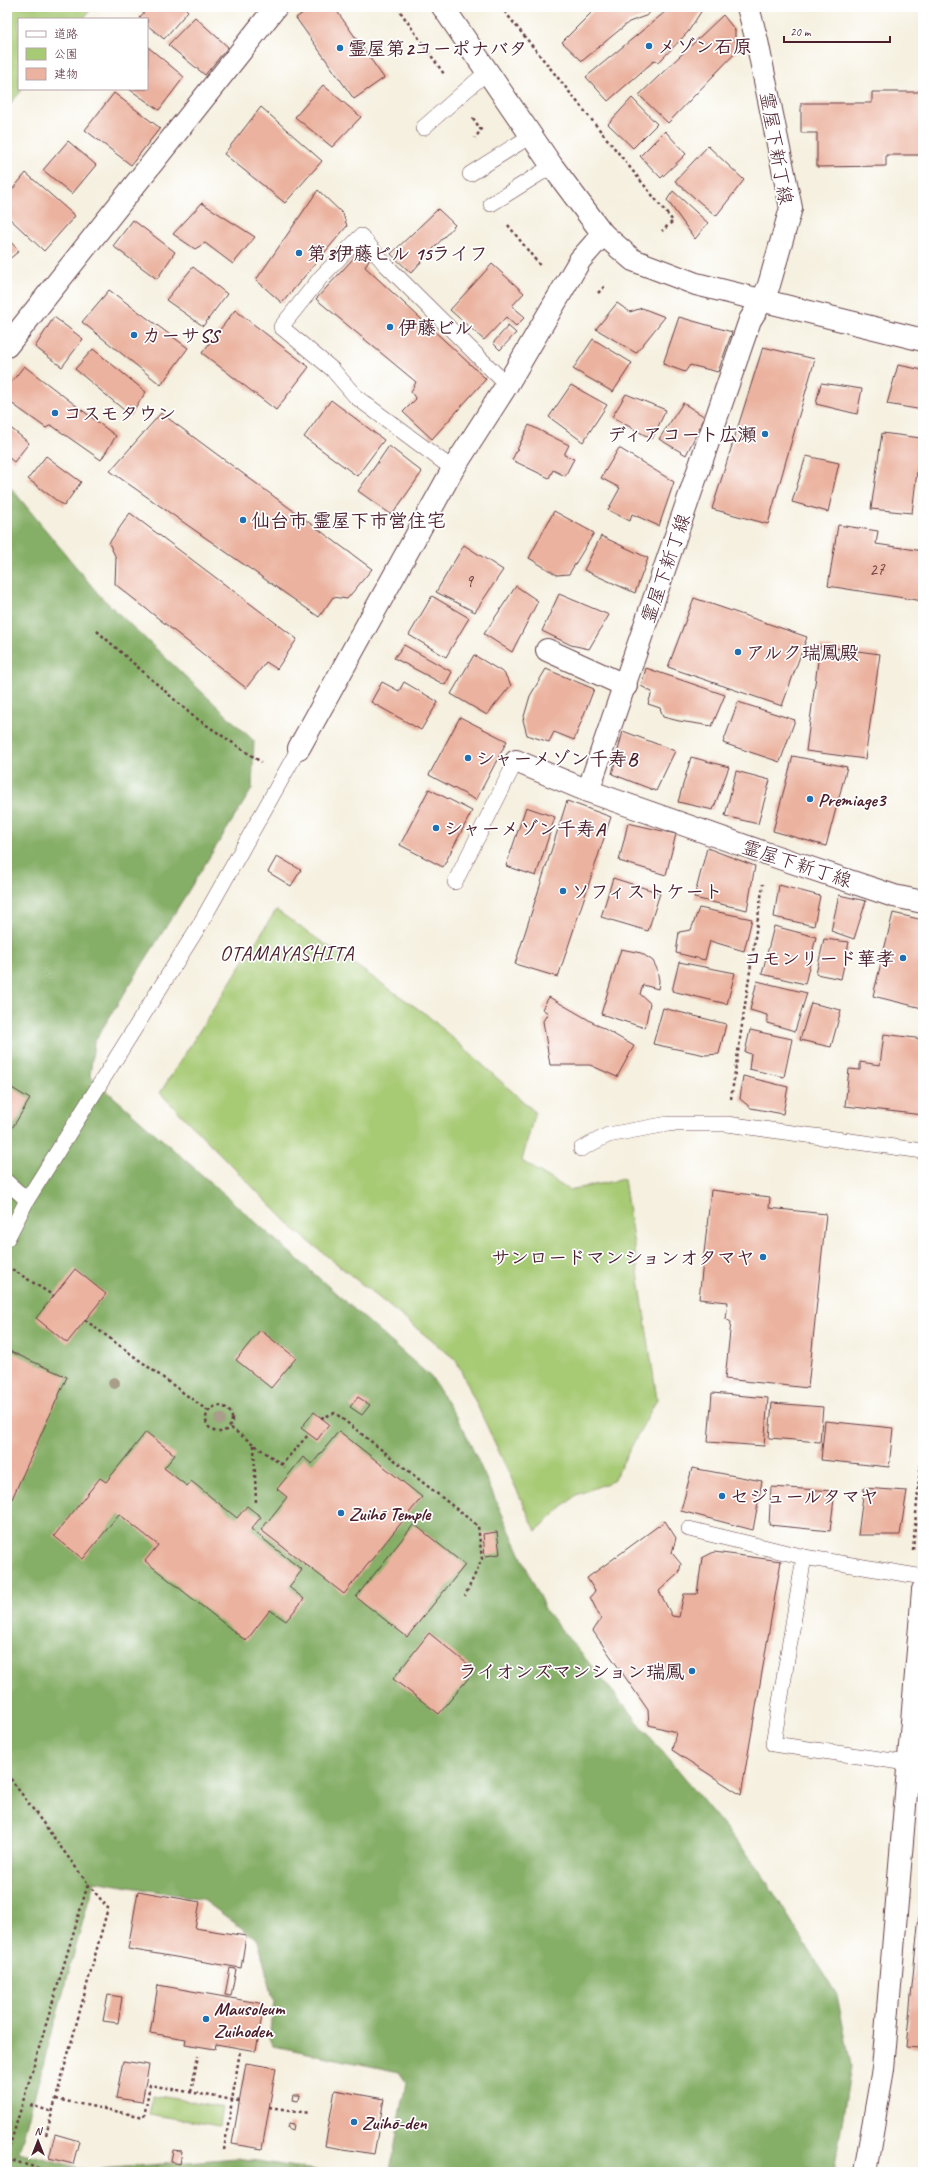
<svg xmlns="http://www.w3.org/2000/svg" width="930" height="2179" font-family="Caveat,'Klee One',sans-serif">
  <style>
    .green { fill: #a7ca74; stroke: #787450 }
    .forest { fill: #85ae66; stroke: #686648 }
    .building { fill: #ebb29f }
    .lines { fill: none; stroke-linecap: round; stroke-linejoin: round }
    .service-casing { stroke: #643e46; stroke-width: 16 }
    .minor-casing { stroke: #643e46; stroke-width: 24 }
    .tertiary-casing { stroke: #643e46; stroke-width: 24 }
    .path { stroke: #643e46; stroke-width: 2.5; stroke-dasharray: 3 3; stroke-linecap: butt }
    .service { stroke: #fff; stroke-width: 15 }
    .minor { stroke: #fff; stroke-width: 22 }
    .tertiary { stroke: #fff; stroke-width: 22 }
    .tree { fill: #a99e8a }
    .poi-dot { fill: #1f6fb2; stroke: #fff; stroke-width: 1.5 }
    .labels { text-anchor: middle; stroke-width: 3.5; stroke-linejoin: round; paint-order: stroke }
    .number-label { font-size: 17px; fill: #724448 }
    .poi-label { font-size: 19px; font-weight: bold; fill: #4a1f2b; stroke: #fff; text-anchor: start }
    .street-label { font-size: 19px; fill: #4a1f2b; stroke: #fff }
    .quarter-label { font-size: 21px; letter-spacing: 1px; fill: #4a1f2b; stroke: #fff }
  </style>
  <rect width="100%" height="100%" fill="#fff"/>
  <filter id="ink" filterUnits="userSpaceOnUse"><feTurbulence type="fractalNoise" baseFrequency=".025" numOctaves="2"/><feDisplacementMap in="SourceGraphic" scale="8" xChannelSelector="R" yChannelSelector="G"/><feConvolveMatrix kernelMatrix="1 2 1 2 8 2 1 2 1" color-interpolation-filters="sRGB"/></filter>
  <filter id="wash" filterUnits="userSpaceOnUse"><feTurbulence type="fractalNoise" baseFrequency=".012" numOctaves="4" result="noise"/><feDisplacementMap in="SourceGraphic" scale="16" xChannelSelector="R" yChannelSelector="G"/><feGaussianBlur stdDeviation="0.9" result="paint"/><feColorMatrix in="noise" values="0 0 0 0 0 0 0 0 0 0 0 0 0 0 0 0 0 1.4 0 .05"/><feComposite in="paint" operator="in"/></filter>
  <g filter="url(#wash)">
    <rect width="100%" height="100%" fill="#f5f0df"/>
    <g class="green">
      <polygon points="7,7 93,7 83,19 19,19 19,89 23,89 7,107"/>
      <polygon points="276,910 427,1015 535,1112 522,1161 569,1190 624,1179 657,1399 613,1481 576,1495 536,1531 456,1360 296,1231 160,1093"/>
      <polygon points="153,2095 223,2107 220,2126 149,2114"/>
    </g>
    <polygon class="forest" points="7,483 100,596 254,741 252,789 94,1042 90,1076 432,1378 464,1430 546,1611 757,1866 837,1995 851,2066 834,2172 390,2172 406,2082 399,2072 274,2046 269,2038 274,2002 258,1940 202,1899 94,1881 19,2152 88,2170 237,2158 328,2172 7,2172"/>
    <g id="blocks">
      <g class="building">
        <polygon points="149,7 184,7 188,11 164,39 147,25 147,19 139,18"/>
        <polygon points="311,7 334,7 384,78 354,99 296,18"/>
        <polygon points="597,7 653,7 648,15 629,22 582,61 562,42"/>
        <polygon points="671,7 704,7 688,32 659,62 655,60 608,101 586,77"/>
        <polygon points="723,15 735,30 735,41 740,48 668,123 639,95"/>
        <polygon points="195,17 228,47 205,75 168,45"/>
        <polygon points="148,47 184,77 159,110 129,89 147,89"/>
        <polygon points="323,85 361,117 332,147 295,117"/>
        <polygon points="872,92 923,92 923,155 886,155 886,166 817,167 817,133 801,133 801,103 872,103"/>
        <polygon points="114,93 160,128 131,165 85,130"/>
        <polygon points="632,98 657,124 633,148 608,124"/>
        <polygon points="261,107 322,161 285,203 224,154"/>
        <polygon points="665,131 686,154 661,178 640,156"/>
        <polygon points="68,141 96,165 72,194 43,170"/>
        <polygon points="708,146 744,180 716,216 675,181"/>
        <polygon points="26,173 75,216 44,251 7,216 7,196"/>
        <polygon points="318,190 343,214 347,226 282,303 256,280"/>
        <polygon points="673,191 708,223 695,239 667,200"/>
        <polygon points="202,203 255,237 233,264 205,243 195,249 173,234"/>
        <polygon points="438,209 455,225 411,273 391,254"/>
        <polygon points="133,220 175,252 157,279 113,246"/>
        <polygon points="7,238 19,251 7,261"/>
        <polygon points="363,248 371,256 365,267 486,379 432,439 403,412 416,399 411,392 416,382 316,299"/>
        <polygon points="492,264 524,293 512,306 525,317 516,326 506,317 484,340 450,310"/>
        <polygon points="193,267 227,294 203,326 166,300"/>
        <polygon points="109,290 188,348 161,385 82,322"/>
        <polygon points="617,303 630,312 642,308 665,317 636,353 596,329"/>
        <polygon points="235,310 309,367 276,410 202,353"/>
        <polygon points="54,317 83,339 62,367 35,347"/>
        <polygon points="679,317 732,332 718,372 690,365 685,372 663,364"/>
        <polygon points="508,326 516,333 500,350 493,343"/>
        <polygon points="593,339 632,363 613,392 573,369"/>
        <polygon points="763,347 815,359 768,524 712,509"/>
        <polygon points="93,349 146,392 130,415 75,369"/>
        <polygon points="898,365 923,370 923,410 887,404"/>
        <polygon points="24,366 116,436 101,460 51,425 46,428 7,400 7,388"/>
        <polygon points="821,383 862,389 857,414 816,404"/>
        <polygon points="571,385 607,405 583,442 549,417"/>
        <polygon points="626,394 666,410 652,439 612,417"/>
        <polygon points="331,400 384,440 357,476 304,437"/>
        <polygon points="683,403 705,417 686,455 659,439"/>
        <polygon points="161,413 372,569 347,599 333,597 319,617 110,471"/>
        <polygon points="7,425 29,443 14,462 7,456"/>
        <polygon points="529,425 569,445 564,455 574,459 565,476 553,470 549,478 512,460"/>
        <polygon points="882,433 921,438 912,513 871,509"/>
        <polygon points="389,446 422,472 392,515 358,491"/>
        <polygon points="619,448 674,482 659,526 632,514 630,521 608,510 620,488 601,478"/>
        <polygon points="46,456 81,482 64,506 28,479"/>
        <polygon points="806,456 839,463 828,512 792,502"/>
        <polygon points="922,504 923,504 923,520 920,519"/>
        <polygon points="554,511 594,533 569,574 557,575 529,558"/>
        <polygon points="130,513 297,639 277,669 266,662 246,688 115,584 116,558 109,543"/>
        <polygon points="838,525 878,531 876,544 923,551 923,601 828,586"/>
        <polygon points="601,536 648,558 635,593 584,570"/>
        <polygon points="464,545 503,570 475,612 436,592"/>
        <polygon points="516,586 538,601 512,652 484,634"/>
        <polygon points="559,594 609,615 589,649 571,645 542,631"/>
        <polygon points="432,596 469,618 446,657 409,635"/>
        <polygon points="694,598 807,637 782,706 668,667"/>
        <polygon points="404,645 452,672 445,685 394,658"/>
        <polygon points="820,646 880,654 865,759 806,751"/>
        <polygon points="474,655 504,673 511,685 487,715 451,694"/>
        <polygon points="646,668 725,695 712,726 679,721 663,717 660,708 648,704 652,692 641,686"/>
        <polygon points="546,669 594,689 574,740 554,732 549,742 527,735 523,720 530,696"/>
        <polygon points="382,682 399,691 404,682 438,702 421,730 371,702"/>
        <polygon points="738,702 795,720 780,762 723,743"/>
        <polygon points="460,717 507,741 476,800 429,775"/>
        <polygon points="623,731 675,751 656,791 612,774"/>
        <polygon points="793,756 847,767 826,846 773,831"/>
        <polygon points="691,757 729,767 713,810 678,802"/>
        <polygon points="736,771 770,780 758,824 725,816"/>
        <polygon points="429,789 472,811 443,867 400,845"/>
        <polygon points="567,801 611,817 558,977 515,964"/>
        <polygon points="526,807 555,817 536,876 506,866"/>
        <polygon points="628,823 676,834 666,875 619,861"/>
        <polygon points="707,848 755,866 747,910 694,898"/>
        <polygon points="277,856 301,870 291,886 268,872"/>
        <polygon points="923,872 923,882 920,881"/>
        <polygon points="613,878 660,893 648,931 601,917"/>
        <polygon points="779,885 820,896 814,926 774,917"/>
        <polygon points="839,895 866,901 854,939 831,931"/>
        <polygon points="699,908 752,919 744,951 710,941 705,960 676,953 679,932 691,930"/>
        <polygon points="893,913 923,920 922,1008 873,996"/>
        <polygon points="774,926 816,937 805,984 762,974"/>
        <polygon points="824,939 849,942 841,979 816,974"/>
        <polygon points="621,949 641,953 653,961 657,969 659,981 658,989 643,985 640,994 650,1003 645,1028 601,1014"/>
        <polygon points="679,962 735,973 727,1004 672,991"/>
        <polygon points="757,981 807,993 795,1031 767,1023 767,1015 750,1010"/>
        <polygon points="549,997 634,1046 617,1077 590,1065 550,1065 543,1021 548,1013 542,1009"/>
        <polygon points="811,1003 841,1010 831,1047 800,1040"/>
        <polygon points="663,1008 726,1024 719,1054 705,1055 653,1044"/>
        <polygon points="750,1030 792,1039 784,1077 749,1069 751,1054 745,1052"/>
        <polygon points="884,1034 923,1039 923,1115 845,1106 849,1069 860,1070 860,1062 880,1065"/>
        <polygon points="743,1076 788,1087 783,1114 751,1108 740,1099"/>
        <polygon points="7,1085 30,1099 11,1130 7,1127"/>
        <polygon points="711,1190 770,1197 769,1208 826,1214 808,1388 725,1379 731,1322 726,1319 728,1302 699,1299"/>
        <polygon points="75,1269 106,1294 67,1343 36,1318"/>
        <polygon points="260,1330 296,1358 271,1388 236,1360"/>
        <polygon points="7,1350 67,1377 11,1501 7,1500"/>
        <polygon points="712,1393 768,1398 764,1446 708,1442"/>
        <polygon points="358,1397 370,1405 362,1415 350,1407"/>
        <polygon points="772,1403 823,1407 820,1442 769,1438"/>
        <polygon points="314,1412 329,1424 317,1440 301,1428"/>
        <polygon points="825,1421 893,1428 889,1467 821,1460"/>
        <polygon points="339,1431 422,1497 344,1594 261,1530 287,1497 277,1489 303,1457 312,1464"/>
        <polygon points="146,1432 175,1455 164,1468 187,1486 191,1481 237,1518 247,1506 261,1517 251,1529 302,1570 289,1587 304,1599 286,1621 270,1610 246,1641 145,1561 158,1545 119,1514 83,1559 54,1536 100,1478 106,1482"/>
        <polygon points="692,1468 762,1481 753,1530 681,1511"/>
        <polygon points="771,1487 835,1491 830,1531 769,1525"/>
        <polygon points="864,1488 907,1491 900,1535 858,1535"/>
        <polygon points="665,1521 676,1538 672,1553 681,1564 679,1573 659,1591 672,1616 679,1617 684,1594 697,1594 702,1558 714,1552 781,1561 741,1795 672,1750 676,1732 649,1725 648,1710 593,1631 601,1619 590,1597 595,1591 587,1578"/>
        <polygon points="414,1524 465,1565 407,1637 356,1597"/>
        <polygon points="497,1532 500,1554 485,1556 483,1534"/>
        <polygon points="429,1633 475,1670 439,1714 393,1679"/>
        <polygon points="922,1884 923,2037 919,2048 906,2047"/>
        <polygon points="138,1891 200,1902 195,1928 246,1936 241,1968 128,1949"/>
        <polygon points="230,1968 236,1969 231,1996 225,1995"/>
        <polygon points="158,1985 264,2004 256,2051 216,2044 215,2049 185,2044 186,2039 150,2033"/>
        <polygon points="108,1995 122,1997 118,2023 103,2021"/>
        <polygon points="123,2061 149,2065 142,2102 116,2098"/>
        <polygon points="246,2063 276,2068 262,2149 232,2144"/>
        <polygon points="335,2090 384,2099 374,2154 325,2146"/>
        <polygon points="293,2095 299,2095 298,2101 292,2100"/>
        <polygon points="289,2123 294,2124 293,2130 288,2128"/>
        <polygon points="55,2134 79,2141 73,2164 49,2158"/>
        <polygon points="173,2150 182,2151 180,2164 171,2162"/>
      </g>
    </g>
  </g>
  <g filter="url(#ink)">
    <use href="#blocks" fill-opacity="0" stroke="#643e46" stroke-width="1"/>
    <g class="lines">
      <g class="service-casing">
        <g id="service">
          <polyline points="423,128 488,71"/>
          <polyline points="470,174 532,135"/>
          <polyline points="491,204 552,166"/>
          <polyline points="453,469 356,397 332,369 281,327 321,277 361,236 385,264 507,385"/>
          <polyline points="455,882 516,761"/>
          <polyline points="581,1149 608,1135 668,1124 727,1124 923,1151"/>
          <polyline points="7,1182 27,1200"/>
          <polyline points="7,1239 27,1200 199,926 299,748"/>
          <polyline points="689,1529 804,1557 923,1577"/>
          <polyline points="804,1557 773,1744 908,1763"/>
        </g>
      </g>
      <g class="minor-casing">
        <g id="minor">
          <polyline points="748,7 757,41 791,208 769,285 762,301 750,320 588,791 768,854 894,896 923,902"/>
          <polyline points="7,346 276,7"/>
          <polyline points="547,650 626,686"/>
          <polyline points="299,748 453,469 507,385 580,260 603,234"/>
          <polyline points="516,761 588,791"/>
        </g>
      </g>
      <g class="tertiary-casing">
        <g id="tertiary">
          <polyline points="443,7 552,166 603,234 633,260 696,284 923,340"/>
          <polyline points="865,2172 883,2069 923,1590"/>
        </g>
      </g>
      <g class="path">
        <polyline points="397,7 444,74"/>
        <polyline points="501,7 673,221 662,231"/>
        <polyline points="473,118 481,130 475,138"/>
        <polyline points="508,225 541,267"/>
        <polyline points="598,293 605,286"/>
        <polyline points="97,631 193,716 261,762"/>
        <polyline points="731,1099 763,884"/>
        <polyline points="7,1266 54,1296"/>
        <polyline points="85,1320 208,1411"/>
        <circle cx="219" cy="1419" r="13"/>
        <polyline points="321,1418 335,1413 478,1526 482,1559 465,1596"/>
        <polyline points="231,1428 285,1467"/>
        <polyline points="254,1445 256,1503"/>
        <polyline points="281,1465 309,1434"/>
        <polyline points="913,1550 923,1431"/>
        <polyline points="7,1774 88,1884 7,2155"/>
        <polyline points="191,2092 198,2056"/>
        <polyline points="56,2099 144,2117 150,2085 239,2101"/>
        <polyline points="30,2105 53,2112"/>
        <polyline points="269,2107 309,2113"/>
        <polyline points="46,2135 108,1908 88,1884"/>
        <polyline points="224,2150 240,2051"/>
        <polyline points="7,2159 51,2172"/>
      </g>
      <use href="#service" class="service"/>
      <use href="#minor" class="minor"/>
      <use href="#tertiary" class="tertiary"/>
    </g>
    <g class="tree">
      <circle cx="114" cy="1383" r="6"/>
      <circle cx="220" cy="1419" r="6"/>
    </g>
  </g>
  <g class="poi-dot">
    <circle cx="649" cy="46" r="4"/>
    <circle cx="340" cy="48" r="4"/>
    <circle cx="299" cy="253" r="4"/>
    <circle cx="390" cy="327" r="4"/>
    <circle cx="134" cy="335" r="4"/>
    <circle cx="55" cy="413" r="4"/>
    <circle cx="765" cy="434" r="4"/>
    <circle cx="243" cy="520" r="4"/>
    <circle cx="738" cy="652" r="4"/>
    <circle cx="468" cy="758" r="4"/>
    <circle cx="810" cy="799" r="4"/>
    <circle cx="436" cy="828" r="4"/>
    <circle cx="563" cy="891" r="4"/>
    <circle cx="903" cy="958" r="4"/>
    <circle cx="763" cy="1257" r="4"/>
    <circle cx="722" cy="1496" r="4"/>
    <circle cx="341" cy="1513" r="4"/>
    <circle cx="692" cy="1671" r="4"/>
    <circle cx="206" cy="2019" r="4"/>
    <circle cx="354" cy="2122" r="4"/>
  </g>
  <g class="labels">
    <g class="number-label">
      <text x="877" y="575">27</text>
      <text x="469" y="587">9</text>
    </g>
    <g class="poi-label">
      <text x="657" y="53">メゾン石原</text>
      <text x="348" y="55">霊屋第2コーポナバタ</text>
      <text x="307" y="260">第3伊藤ビル 15ライフ</text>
      <text x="398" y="334">伊藤ビル</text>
      <text x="142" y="342">カーサSS</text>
      <text x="63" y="420">コスモタウン</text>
      <text x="757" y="441" text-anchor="end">ディアコート広瀬</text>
      <text x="251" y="527">仙台市 霊屋下市営住宅</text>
      <text x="746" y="659">アルク瑞鳳殿</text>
      <text x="476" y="765">シャーメゾン千寿B</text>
      <text x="818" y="806">Premiage3</text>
      <text x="444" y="835">シャーメゾン千寿A</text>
      <text x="571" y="898">ソフィストケート</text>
      <text x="895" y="965" text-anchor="end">コモンリード華孝</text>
      <text x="755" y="1264" text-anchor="end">サンロードマンションオタマヤ</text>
      <text x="730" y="1503">セジュールタマヤ</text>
      <text x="349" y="1520">Zuihō Temple</text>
      <text x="684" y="1678" text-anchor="end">ライオンズマンション瑞鳳</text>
      <text x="214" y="2015">Mausoleum<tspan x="214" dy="22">Zuihoden</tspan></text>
      <text x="362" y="2129">Zuihō-den</text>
    </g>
    <g class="street-label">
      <text transform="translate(777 148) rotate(80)" y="7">霊屋下新丁線</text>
      <text transform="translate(665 568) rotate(-71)" y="7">霊屋下新丁線</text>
      <text transform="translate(797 863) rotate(18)" y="7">霊屋下新丁線</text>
    </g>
    <g class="quarter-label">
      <text x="287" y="960">OTAMAYASHITA</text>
    </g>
  </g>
  <rect width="930" height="2179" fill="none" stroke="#fff" stroke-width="24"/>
  <rect x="18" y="18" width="130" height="72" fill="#ffffff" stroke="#b7a5aa"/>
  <rect x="26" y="31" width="20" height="6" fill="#ffffff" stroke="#b7a5aa"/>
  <text x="54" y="38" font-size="12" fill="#4a1f2b">道路</text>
  <rect x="26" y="48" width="20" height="12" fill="#a7ca74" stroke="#b7a5aa"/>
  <text x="54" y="58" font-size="12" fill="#4a1f2b">公園</text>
  <rect x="26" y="68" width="20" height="12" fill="#ebb29f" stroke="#b7a5aa"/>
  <text x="54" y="78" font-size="12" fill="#4a1f2b">建物</text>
  <g transform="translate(38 2141)" stroke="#ffffff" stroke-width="3" paint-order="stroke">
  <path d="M0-3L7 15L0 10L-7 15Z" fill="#4a1f2b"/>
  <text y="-6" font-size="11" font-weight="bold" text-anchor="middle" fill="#4a1f2b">N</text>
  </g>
  <path d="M784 36v6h106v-6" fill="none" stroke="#4a1f2b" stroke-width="2"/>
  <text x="790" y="36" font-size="12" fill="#4a1f2b" stroke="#ffffff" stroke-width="3" paint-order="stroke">20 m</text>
</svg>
